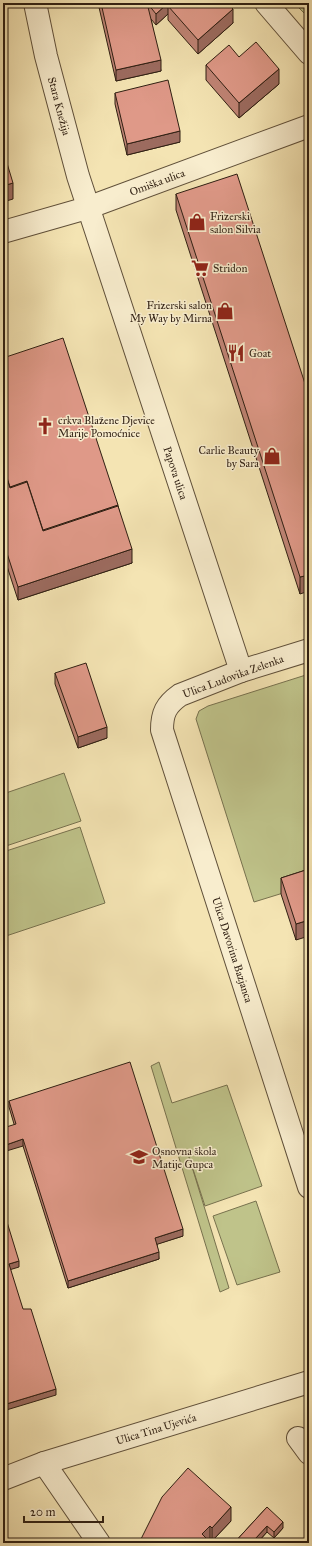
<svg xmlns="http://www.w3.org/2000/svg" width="312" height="1546" font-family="'IM FELL Great Primer',serif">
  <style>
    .green { fill: #bfc38a; stroke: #77714e }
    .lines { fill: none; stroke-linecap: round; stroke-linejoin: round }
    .minor-casing { stroke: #60503a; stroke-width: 24 }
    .minor { stroke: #f8edce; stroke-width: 22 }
    .wall { fill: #c08475; stroke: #2f1f12 }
    .shaded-wall { fill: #9c6b5f; stroke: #2f1f12 }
    .building { fill: #df9988; stroke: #2f1f12 }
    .labels { text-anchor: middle; stroke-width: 3; stroke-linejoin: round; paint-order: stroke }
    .street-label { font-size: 11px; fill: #2f1f12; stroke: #f8edce }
    .poi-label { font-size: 11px; fill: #2f1f12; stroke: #f8edce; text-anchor: start }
  </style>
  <rect width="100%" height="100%" fill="#f4e4b3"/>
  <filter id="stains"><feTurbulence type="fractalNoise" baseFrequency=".005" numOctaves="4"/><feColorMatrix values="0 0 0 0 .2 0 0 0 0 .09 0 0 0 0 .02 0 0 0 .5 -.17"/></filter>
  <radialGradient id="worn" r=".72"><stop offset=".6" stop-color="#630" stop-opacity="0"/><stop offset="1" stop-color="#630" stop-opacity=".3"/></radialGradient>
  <g class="green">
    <polygon points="294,3 309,3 309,18"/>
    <polygon points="309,674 309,885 254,902 196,719 199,711 208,706"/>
    <polygon points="64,773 81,821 3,847 3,794"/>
    <polygon points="80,827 105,903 3,937 3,852"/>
    <polygon points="159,1062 172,1103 227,1085 262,1186 205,1206 189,1157 229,1288 220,1292 151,1066"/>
    <polygon points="256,1201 280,1272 237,1285 213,1216"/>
  </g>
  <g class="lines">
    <g class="minor-casing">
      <g id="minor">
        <path id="s1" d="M35,3l11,53 32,120 163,495"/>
        <polyline points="266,3 309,53"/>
        <path id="s2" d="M3,232l84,-24 222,-82"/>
        <path id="s3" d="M309,650l-68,21 -61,24c-14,10 -18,18 -18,35l147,457"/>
        <polyline points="298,1438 309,1453"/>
        <polyline points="44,1463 99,1543"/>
        <path id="s4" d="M3,1479l41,-16 265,-81"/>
      </g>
    </g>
    <use href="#minor" class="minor"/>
  </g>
  <g class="wall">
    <polygon points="98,3 147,3 148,6 148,4 227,3 233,23 198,54 168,20 168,14 156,25 151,19 161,71 116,81"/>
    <polygon points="239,57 279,84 239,118 206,80 206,65"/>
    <polygon points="115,93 180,142 127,155 115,104"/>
    <polygon points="176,194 309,396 300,594 176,210"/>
    <polygon points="3,358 118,506 132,563 18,600 3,554"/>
    <polygon points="55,673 107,738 78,748 55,684"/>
    <polygon points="309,869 296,940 281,894 281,878"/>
    <polygon points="9,1101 183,1236 157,1244 159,1259 68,1288 23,1146 14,1124 9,1107"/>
    <polygon points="267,1507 283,1528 274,1538 267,1532 258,1542 234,1543"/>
    <polygon points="231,1521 212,1541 210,1539 208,1542 208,1543 140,1543 140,1541"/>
  </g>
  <g class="shaded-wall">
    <polygon points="168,3 180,3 168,6 168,14 156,25 156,14"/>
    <polygon points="233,9 233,23 198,54 198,40"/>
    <polygon points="161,60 161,71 116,81 116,70"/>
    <polygon points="279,69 279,84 239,118 239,103"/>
    <polygon points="180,131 180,142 127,155 127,144"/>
    <polygon points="13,183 13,199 3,202 3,186"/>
    <polygon points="27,481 27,496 10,502 10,487"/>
    <polygon points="118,505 118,520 43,545 43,530"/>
    <polygon points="132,549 132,563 18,600 18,587"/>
    <polygon points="309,575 309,591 300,594 300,577"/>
    <polygon points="107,727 107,738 78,748 78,737"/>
    <polygon points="309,920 309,936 296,940 296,924"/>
    <polygon points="23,1139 23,1146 3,1152 3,1146"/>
    <polygon points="183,1229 183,1236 155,1245 155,1238"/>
    <polygon points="159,1252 159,1259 68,1288 68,1281"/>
    <polygon points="19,1261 19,1267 9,1270 9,1264"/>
    <polygon points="56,1389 56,1395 3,1411 3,1405"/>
    <polygon points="231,1507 231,1521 212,1541 212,1528"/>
    <polygon points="283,1522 283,1528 274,1538 274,1532"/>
    <polygon points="210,1526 210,1539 208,1542 208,1543 202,1543 202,1534"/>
    <polygon points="267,1526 267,1532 257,1543 255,1539"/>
  </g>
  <g class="building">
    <polygon points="101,3 147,3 161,60 116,70"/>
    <polygon points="150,3 168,3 156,14 148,4"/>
    <polygon points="171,3 227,3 233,9 198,40 168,6"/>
    <polygon points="256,42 279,69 239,103 206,65 229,45 239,57"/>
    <polygon points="168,80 180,131 127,144 115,93"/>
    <polygon points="3,150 13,183 3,186"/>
    <polygon points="237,174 309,396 309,575 300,577 176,194"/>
    <polygon points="63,338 118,505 43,530 27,481 10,487 3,465 3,358"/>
    <polygon points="3,466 10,488 27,482 43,531 118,506 132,549 18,587 3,541"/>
    <polygon points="86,663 107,727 78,737 55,673"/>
    <polygon points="309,869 309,920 296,924 281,878"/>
    <polygon points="130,1062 183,1229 155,1238 159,1252 68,1281 23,1139 3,1146 3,1128 16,1124 9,1101"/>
    <polygon points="3,1209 19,1261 9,1264 23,1309 31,1309 56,1389 3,1405"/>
    <polygon points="188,1468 231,1507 212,1528 210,1526 202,1534 208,1540 205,1543 142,1543 140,1541 162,1497"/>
    <polygon points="267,1507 283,1522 274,1532 267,1526 255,1539 260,1543 234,1543"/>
  </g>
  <defs>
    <g id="shop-bare" transform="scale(1.38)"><path d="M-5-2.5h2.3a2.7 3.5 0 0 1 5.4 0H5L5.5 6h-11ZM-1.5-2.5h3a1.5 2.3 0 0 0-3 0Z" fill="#8f2418" stroke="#f8edce" stroke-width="2.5" paint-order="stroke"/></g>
    <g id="supermarket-bare" transform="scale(1.38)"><path d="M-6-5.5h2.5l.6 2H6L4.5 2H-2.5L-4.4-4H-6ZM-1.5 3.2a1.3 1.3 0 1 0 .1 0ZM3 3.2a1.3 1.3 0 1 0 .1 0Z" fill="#8f2418" stroke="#f8edce" stroke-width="2.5" paint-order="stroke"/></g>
    <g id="restaurant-bare" transform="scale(1.38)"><path d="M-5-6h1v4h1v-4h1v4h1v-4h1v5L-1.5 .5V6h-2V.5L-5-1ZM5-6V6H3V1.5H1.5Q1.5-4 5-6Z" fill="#8f2418" stroke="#f8edce" stroke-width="2.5" paint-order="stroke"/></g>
    <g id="church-bare" transform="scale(1.38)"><path d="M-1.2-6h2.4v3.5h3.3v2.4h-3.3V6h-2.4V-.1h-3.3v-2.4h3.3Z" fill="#8f2418" stroke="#f8edce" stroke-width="2.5" paint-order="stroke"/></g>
    <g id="school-bare" transform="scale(1.38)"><path d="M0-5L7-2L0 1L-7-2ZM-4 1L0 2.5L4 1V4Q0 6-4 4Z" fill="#8f2418" stroke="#f8edce" stroke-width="2.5" paint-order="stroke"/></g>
  </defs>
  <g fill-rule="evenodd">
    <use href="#shop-bare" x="197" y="222"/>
    <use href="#supermarket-bare" x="200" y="268"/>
    <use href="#shop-bare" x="225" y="311"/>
    <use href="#restaurant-bare" x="236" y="353"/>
    <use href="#church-bare" x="45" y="426"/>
    <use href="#shop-bare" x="272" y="456"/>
    <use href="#school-bare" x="139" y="1157"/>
  </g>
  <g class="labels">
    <g class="street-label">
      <text dy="4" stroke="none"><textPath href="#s1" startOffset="106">Stara Knežija</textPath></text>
      <text dy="4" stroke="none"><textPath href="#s2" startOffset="162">Omiška ulica</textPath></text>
      <text dy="4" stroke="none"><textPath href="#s1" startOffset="491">Papova ulica</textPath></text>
      <text transform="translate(233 676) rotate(-20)" y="4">Ulica Ludovika Zelenka</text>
      <text dy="4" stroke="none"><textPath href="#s3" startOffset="409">Ulica Davorina Bazjanca</textPath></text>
      <text dy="4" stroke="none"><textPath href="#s4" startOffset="161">Ulica Tina Ujevića</textPath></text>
    </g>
    <g class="poi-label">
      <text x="210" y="220">Frizerski<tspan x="210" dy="13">salon Silvia</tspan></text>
      <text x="213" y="272">Stridon</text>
      <text x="212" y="309" text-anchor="end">Frizerski salon<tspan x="212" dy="13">My Way by Mirna</tspan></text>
      <text x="249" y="357">Goat</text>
      <text x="58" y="424">crkva Blažene Djevice<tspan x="58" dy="13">Marije Pomoćnice</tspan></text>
      <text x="259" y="454" text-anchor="end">Carlie Beauty<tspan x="259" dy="13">by Sara</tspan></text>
      <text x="152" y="1155">Osnovna škola<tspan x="152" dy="13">Matije Gupca</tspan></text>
    </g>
  </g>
  <rect width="312" height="1546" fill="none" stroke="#f4e4b3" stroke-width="16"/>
  <rect x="4" y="4" width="304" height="1538" fill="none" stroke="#2f1f12" stroke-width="2"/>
  <rect x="8" y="8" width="296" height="1530" fill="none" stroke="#2f1f12"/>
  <path d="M24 1516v6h79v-6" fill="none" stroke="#2f1f12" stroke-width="2"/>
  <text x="30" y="1516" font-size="12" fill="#2f1f12" stroke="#f8edce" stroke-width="3" paint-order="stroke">20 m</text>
  <rect width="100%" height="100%" filter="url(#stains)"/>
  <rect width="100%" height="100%" fill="url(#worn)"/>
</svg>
